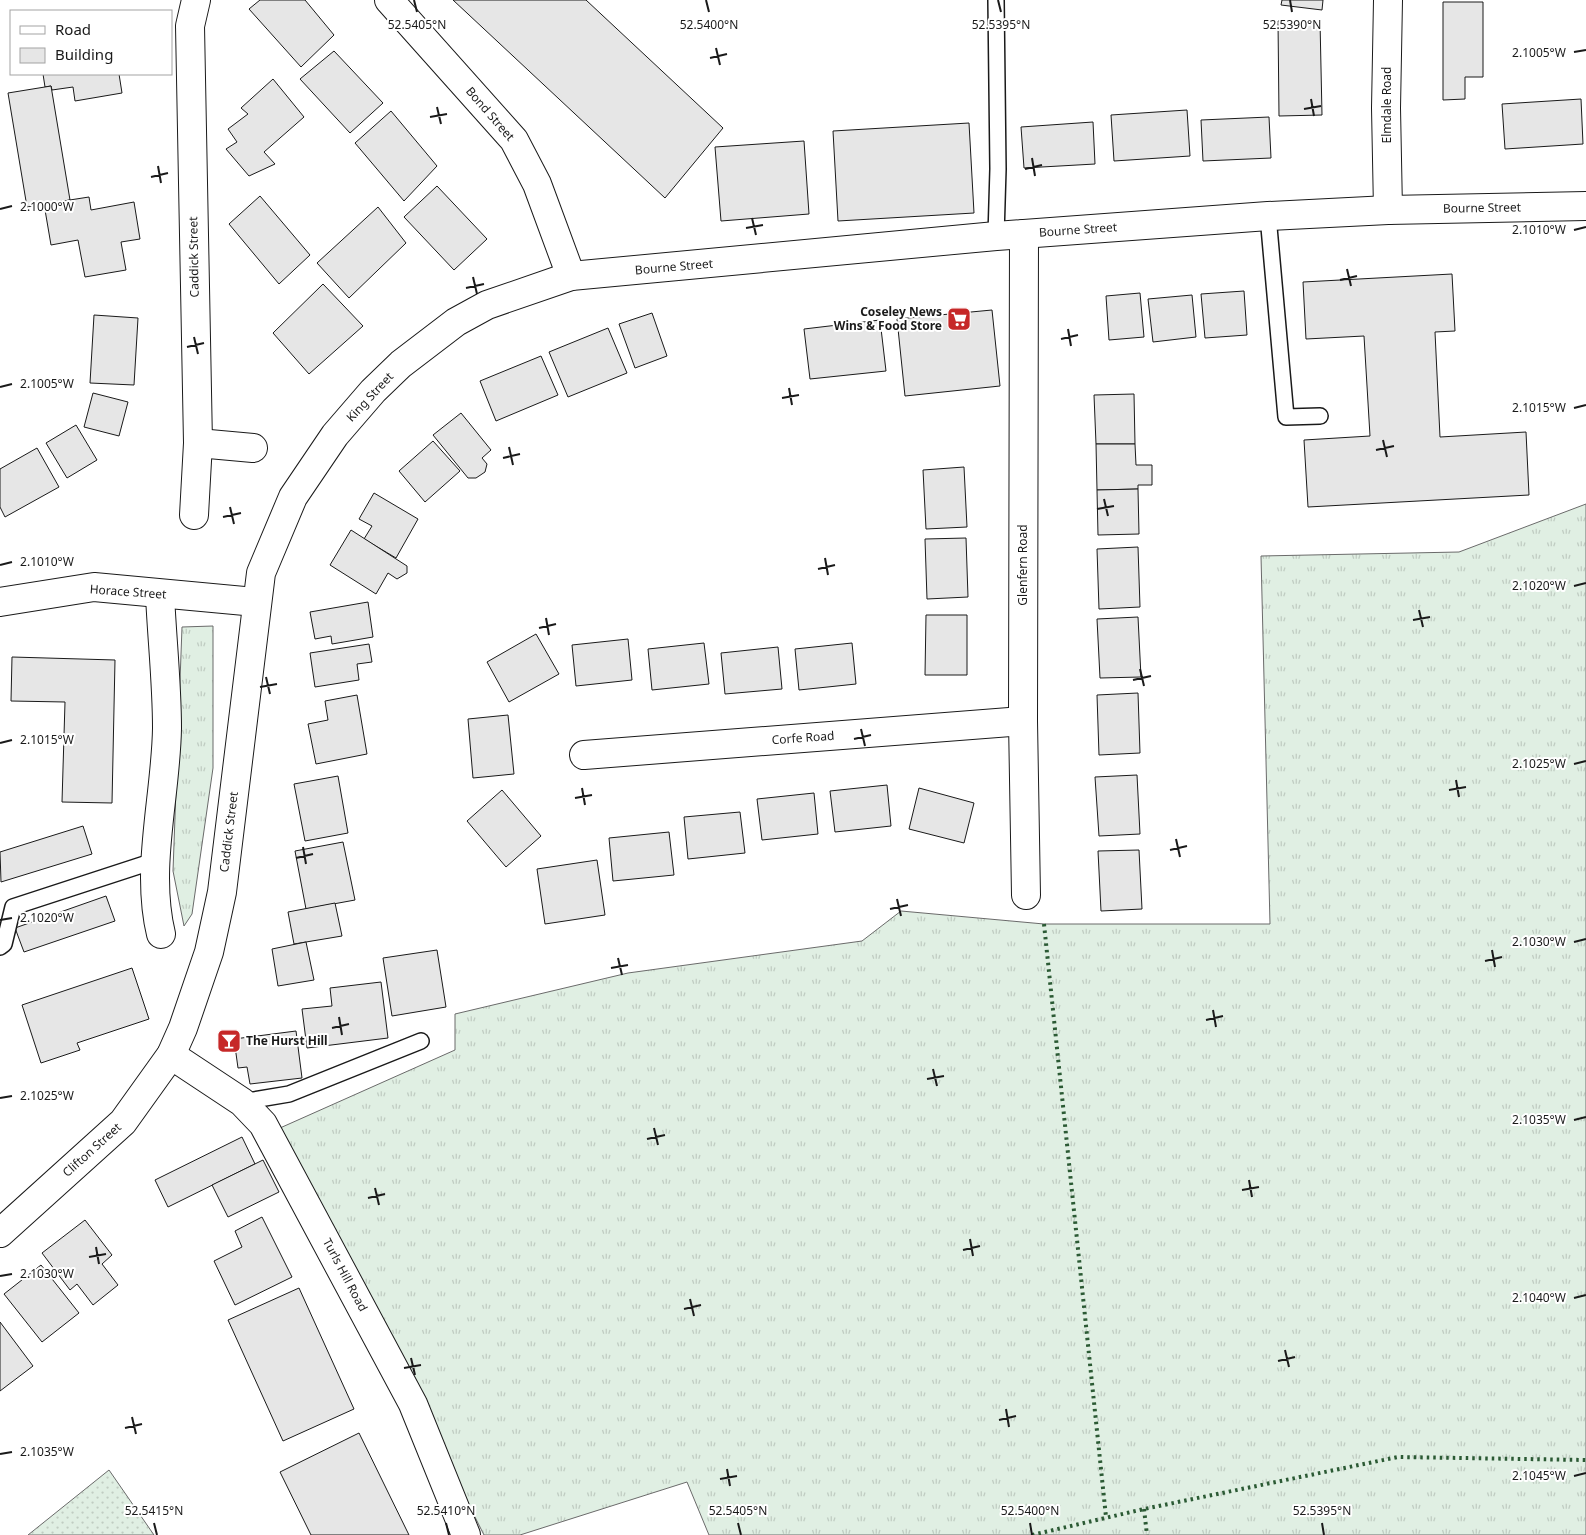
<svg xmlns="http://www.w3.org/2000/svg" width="1586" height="1535" font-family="'Noto Sans',sans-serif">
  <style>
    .grass { fill: url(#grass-tufts); stroke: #6a6a6a }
    .garden { fill: url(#garden-dots); stroke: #6a6a6a }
    .building { fill: #e6e6e6; stroke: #1a1a1a }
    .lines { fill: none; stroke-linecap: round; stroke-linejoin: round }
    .lane-casing { stroke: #1a1a1a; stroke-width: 18 }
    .street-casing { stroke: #1a1a1a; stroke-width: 30 }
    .secondary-casing { stroke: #1a1a1a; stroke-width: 30 }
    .lane { stroke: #fff; stroke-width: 15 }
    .street { stroke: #fff; stroke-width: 28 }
    .secondary { stroke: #fff; stroke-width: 28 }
    .hedge { stroke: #2b5a34; stroke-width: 4; stroke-dasharray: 2.5 4; stroke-linecap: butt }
    .ticks { fill: none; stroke: #1a1a1a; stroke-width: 2 }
    .labels { text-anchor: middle; stroke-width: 4; stroke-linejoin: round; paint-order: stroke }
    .street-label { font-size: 12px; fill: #1a1a1a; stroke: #fff }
    .poi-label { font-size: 12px; font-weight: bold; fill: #1a1a1a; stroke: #fff; text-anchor: end }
    .ticks-label { font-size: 12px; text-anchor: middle; fill: #1a1a1a; stroke: #fff; stroke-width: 4; stroke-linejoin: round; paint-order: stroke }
  </style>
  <defs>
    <pattern id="grass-tufts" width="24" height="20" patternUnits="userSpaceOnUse" patternTransform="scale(1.25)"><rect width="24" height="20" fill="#e0efe3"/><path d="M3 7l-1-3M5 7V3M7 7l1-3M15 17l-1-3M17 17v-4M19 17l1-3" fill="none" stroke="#c0ccc2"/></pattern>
    <pattern id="garden-dots" width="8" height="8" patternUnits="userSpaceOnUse" patternTransform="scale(1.25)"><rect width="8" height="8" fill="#e0efe3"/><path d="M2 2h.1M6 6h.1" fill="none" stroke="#c0ccc2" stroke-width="1.8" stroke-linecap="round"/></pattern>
  </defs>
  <rect width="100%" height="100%" fill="#fff"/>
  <g class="grass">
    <polygon points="1586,504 1586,1535 709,1535 687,1482 520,1535 484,1535 280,1128 455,1050 455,1014 628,973 862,941 901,911 1044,924 1270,924 1261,556 1459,552"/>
    <polygon points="213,626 213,768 192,914 184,926 173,871 182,627"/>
  </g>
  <polygon class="garden" points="109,1470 154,1535 28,1535"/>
  <g class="building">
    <polygon points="260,0 305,0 334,35 301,67 249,9"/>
    <polygon points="453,0 586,0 723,128 665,198"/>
    <polygon points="1282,0 1323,0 1322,10 1281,5"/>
    <polygon points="1443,2 1483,2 1483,77 1465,77 1465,99 1443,100"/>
    <polygon points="1278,21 1320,21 1322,115 1279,116"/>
    <polygon points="334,51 383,103 350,133 300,79"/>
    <polygon points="43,74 119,74 122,93 75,101 73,87 52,90 51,86 45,87"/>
    <polygon points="273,79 304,117 264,152 275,164 249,176 226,149 237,142 228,129 248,114 241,108"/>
    <polygon points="51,86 70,200 27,207 8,93"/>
    <polygon points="1581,99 1583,144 1505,149 1502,104"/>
    <polygon points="1187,110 1190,156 1114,161 1111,115"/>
    <polygon points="391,111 437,166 404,201 355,143"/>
    <polygon points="1269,117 1271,158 1203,161 1201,120"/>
    <polygon points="1093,122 1095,164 1024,168 1021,127"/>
    <polygon points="969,123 974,213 838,221 833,131"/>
    <polygon points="804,141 809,214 721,221 715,147"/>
    <polygon points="437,186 487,239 454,270 404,217"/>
    <polygon points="260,196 310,255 279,284 229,224"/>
    <polygon points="89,197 91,210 134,202 140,239 121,242 126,270 85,277 78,240 51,245 44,204"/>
    <polygon points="378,207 406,243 349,298 317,263"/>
    <polygon points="1452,274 1455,331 1435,332 1440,437 1526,432 1529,495 1308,507 1304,440 1370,436 1364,336 1306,339 1303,282"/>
    <polygon points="323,284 363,326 309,374 273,333"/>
    <polygon points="1244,291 1247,335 1205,338 1201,294"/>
    <polygon points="1140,293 1144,337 1109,340 1106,296"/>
    <polygon points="1192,295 1196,337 1153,342 1148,299"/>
    <polygon points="992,310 1000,386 905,396 897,319"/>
    <polygon points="652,313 667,356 635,368 619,324"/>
    <polygon points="94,315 138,318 134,385 90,383"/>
    <polygon points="880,320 886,371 810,379 804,329"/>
    <polygon points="608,328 627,373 568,397 549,352"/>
    <polygon points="541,356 558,395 496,421 480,381"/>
    <polygon points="93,393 128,402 119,436 84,427"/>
    <polygon points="1134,394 1135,444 1096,444 1094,395"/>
    <polygon points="461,413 491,450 482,458 487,464 485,472 476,478 468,478 433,435"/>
    <polygon points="76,425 97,460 67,478 46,443"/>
    <polygon points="433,441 460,471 425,502 399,471"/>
    <polygon points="1096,444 1135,444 1136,465 1152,465 1152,485 1138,485 1138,489 1097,490"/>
    <polygon points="37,448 59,487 5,517 0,507 0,469"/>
    <polygon points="964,467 967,527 926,529 923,470"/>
    <polygon points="1138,489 1139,534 1098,535 1097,490"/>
    <polygon points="374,493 418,519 396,558 364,539 372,526 359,519"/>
    <polygon points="351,530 407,566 407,573 397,579 388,573 376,594 330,565"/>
    <polygon points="966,538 968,597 927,599 925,539"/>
    <polygon points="1138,547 1140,607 1099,609 1097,549"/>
    <polygon points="368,602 373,637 332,644 331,636 315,639 310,612"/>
    <polygon points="926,615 967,615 967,675 925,675"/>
    <polygon points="1138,617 1141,677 1100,678 1097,619"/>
    <polygon points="536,634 559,674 509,702 487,662"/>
    <polygon points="628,639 632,680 576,686 572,645"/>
    <polygon points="704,643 709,684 652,690 648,649"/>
    <polygon points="852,643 856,684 799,690 795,649"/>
    <polygon points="369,644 372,662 357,664 359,680 315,687 310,653"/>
    <polygon points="778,647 782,689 725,694 721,653"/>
    <polygon points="12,657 115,660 112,803 62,802 65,702 11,701"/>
    <polygon points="1138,693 1140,753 1099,755 1097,695"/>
    <polygon points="357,695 367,754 316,764 308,724 328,720 325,701"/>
    <polygon points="508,715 514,774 473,778 468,719"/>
    <polygon points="1137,775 1140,834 1099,836 1095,777"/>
    <polygon points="338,776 348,833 305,841 294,784"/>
    <polygon points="887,785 891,826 835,832 830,791"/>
    <polygon points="919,788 974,803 964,843 909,829"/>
    <polygon points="502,790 541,836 506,867 467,821"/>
    <polygon points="814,793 818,834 762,840 757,799"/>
    <polygon points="740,812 745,853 688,859 684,817"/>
    <polygon points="83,826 92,854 1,882 0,852"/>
    <polygon points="669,832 674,875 613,881 609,838"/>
    <polygon points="343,842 355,900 306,909 295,851"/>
    <polygon points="1139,850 1142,909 1101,911 1098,851"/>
    <polygon points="597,860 605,915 545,924 537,869"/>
    <polygon points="106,896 115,921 24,952 15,928"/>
    <polygon points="335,903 342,936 294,944 288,912"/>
    <polygon points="306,942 314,980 278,986 272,949"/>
    <polygon points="437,950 446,1007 392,1016 383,958"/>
    <polygon points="132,968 149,1019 77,1043 80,1050 41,1063 22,1005"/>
    <polygon points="381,982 388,1038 307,1048 302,1009 332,1006 330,988"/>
    <polygon points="296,1031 302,1078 250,1084 247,1067 238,1068 234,1039"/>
    <polygon points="242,1137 255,1164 168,1207 155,1180"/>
    <polygon points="263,1160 279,1192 228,1217 212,1185"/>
    <polygon points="262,1217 292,1277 235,1305 214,1261 242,1247 235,1231"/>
    <polygon points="85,1220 112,1255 102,1264 118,1285 93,1305 77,1284 70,1290 42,1253"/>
    <polygon points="41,1265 79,1313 42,1342 4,1294"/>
    <polygon points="299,1288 354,1409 283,1441 228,1320"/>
    <polygon points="0,1322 33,1366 0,1391"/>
    <polygon points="359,1433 409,1535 311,1535 280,1472"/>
  </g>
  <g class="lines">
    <g class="lane-casing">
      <g id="lane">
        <polyline points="1268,216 1286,417 1320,416"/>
        <polyline points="996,236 998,169 996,0"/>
        <polyline points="0,947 4,944 13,907 157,860"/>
        <polyline points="242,1102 289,1094 421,1041"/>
      </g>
    </g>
    <g class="street-casing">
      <g id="street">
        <polyline points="1388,210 1386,108 1388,0"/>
        <polyline points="1024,234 1023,721 1026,895"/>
        <polyline points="198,443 253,448"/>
        <polyline points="194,515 198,443 190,26 196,0"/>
        <path d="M160,595c2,44 7,89 7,133 -1,68 -22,140 -6,206"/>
        <polyline points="0,602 94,587 256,602"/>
        <polyline points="584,755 1023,721"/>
        <polyline points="171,1055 242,1102 263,1124 413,1404 466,1535"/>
      </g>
    </g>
    <g class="secondary-casing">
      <g id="secondary">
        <polyline points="389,0 514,140 537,184 571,276"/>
        <polyline points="0,1233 123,1122 171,1055 183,1028 209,952 222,892 261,573 293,497 335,435 373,391 401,364 456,322 487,305 571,276 996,236 1268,216 1388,210 1586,206"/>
      </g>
    </g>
    <use href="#lane" class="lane"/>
    <use href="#street" class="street"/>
    <use href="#secondary" class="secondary"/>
    <g class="hedge">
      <polyline points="1044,924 1106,1517"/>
      <polyline points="1144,1509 1147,1535"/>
      <polyline points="1032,1535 1144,1509 1398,1457 1586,1460"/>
    </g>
  </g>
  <path class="ticks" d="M414,0l3,12M706,0l3,12M998,0l3,12M1290,0l2,12M716,48l4,17M1574,52l12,-2M710,58l17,-4M1311,99l3,17M437,107l4,17M1304,109l17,-3M430,117l17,-3M1032,158l3,18M158,166l3,17M1025,169l17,-4M151,177l17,-4M0,209l12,-3M752,218l4,17M746,228l17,-3M1574,230l12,-3M1347,269l4,17M473,277l4,17M1340,280l17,-4M466,288l18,-4M1068,329l3,17M194,337l4,17M1061,339l17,-4M187,347l17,-4M0,387l12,-3M789,388l3,17M782,398l17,-3M1574,408l12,-3M1383,440l4,17M509,447l4,18M1376,450l18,-4M503,458l17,-4M1104,499l4,17M230,507l4,17M1097,509l17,-3M223,517l18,-4M825,558l3,17M0,565l12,-3M818,569l17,-4M1574,586l12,-3M1419,610l4,17M546,618l3,17M1413,620l17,-3M539,628l17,-4M1140,669l4,17M266,677l4,17M1133,680l18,-4M260,687l17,-3M861,729l4,17M854,739l17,-4M0,743l12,-3M1574,764l12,-3M1456,780l3,17M582,788l3,17M1449,790l17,-3M575,798l17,-3M1176,839l4,18M303,847l3,17M1170,850l17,-4M296,858l17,-4M897,899l4,17M890,909l18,-4M0,920l12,-2M1574,942l12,-3M1492,950l3,17M618,958l4,17M1485,961l17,-4M611,968l17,-3M1213,1010l3,17M339,1017l3,18M1206,1020l17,-4M332,1028l17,-4M933,1069l4,17M927,1079l17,-3M0,1098l12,-2M1574,1120l12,-3M654,1128l4,17M647,1139l18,-4M1249,1180l3,17M375,1188l4,17M1242,1190l17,-3M368,1198l17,-4M970,1239l3,17M96,1247l3,17M963,1250l17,-4M89,1257l17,-3M0,1276l12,-2M1574,1298l12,-3M690,1299l4,17M684,1309l17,-4M1285,1350l4,17M411,1358l4,17M1278,1361l17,-4M404,1368l17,-3M1006,1409l3,18M132,1417l4,17M999,1420l17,-4M125,1428l17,-4M0,1454l12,-2M727,1469l3,17M1574,1476l12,-3M720,1479l17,-3M154,1523l3,12M446,1523l3,12M738,1523l3,12M1030,1523l2,12M1322,1523l2,12"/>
  <defs>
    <g id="supermarket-square" transform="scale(1.25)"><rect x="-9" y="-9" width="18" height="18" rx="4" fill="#c62828" stroke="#fff"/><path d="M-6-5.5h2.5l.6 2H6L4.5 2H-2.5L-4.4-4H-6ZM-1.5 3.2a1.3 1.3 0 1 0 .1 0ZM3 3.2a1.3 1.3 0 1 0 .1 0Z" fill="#fff"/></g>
    <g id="bar-square" transform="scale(1.25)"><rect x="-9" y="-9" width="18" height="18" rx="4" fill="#c62828" stroke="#fff"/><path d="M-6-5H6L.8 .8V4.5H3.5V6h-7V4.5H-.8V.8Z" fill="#fff"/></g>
  </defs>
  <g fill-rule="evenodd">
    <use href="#supermarket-square" x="959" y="319"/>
    <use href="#bar-square" x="229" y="1041"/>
  </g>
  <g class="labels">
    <g class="street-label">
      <text transform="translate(1387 105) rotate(-90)" y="4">Elmdale Road</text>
      <text transform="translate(490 114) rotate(49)" y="4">Bond Street</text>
      <text transform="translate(1482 208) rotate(-1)" y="4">Bourne Street</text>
      <text transform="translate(1078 230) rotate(-4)" y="4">Bourne Street</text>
      <text transform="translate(194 257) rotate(-91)" y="4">Caddick Street</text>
      <text transform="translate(674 267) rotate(-5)" y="4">Bourne Street</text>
      <text transform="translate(370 397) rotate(-47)" y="4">King Street</text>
      <text transform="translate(1023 565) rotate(-90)" y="4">Glenfern Road</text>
      <text transform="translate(128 592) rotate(4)" y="4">Horace Street</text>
      <text transform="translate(803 738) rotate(-4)" y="4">Corfe Road</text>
      <text transform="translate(229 832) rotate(-83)" y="4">Caddick Street</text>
      <text transform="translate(92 1150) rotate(-42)" y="4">Clifton Street</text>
      <text transform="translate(345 1275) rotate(62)" y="4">Turls Hill Road</text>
    </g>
    <g class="poi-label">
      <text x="942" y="316">Coseley News<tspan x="942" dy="14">Wins &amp; Food Store</tspan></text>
      <text x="246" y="1045" text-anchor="start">The Hurst Hill</text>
    </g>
  </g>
  <g class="ticks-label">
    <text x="417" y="29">52.5405°N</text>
    <text x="709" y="29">52.5400°N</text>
    <text x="1001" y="29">52.5395°N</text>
    <text x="1292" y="29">52.5390°N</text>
    <text x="1539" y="57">2.1005°W</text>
    <text x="47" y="211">2.1000°W</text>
    <text x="1539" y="234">2.1010°W</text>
    <text x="47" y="388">2.1005°W</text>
    <text x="1539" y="412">2.1015°W</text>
    <text x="47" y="566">2.1010°W</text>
    <text x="1539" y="590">2.1020°W</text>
    <text x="47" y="744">2.1015°W</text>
    <text x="1539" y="768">2.1025°W</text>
    <text x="47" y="922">2.1020°W</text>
    <text x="1539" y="946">2.1030°W</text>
    <text x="47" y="1100">2.1025°W</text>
    <text x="1539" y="1124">2.1035°W</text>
    <text x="47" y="1278">2.1030°W</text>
    <text x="1539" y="1302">2.1040°W</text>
    <text x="47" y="1456">2.1035°W</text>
    <text x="1539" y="1480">2.1045°W</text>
    <text x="154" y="1515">52.5415°N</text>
    <text x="446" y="1515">52.5410°N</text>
    <text x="738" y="1515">52.5405°N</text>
    <text x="1030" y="1515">52.5400°N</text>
    <text x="1322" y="1515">52.5395°N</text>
  </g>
  <rect x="10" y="10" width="162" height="65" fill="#ffffff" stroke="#a3a3a3"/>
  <rect x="20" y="26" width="25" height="8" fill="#ffffff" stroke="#a3a3a3"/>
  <text x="55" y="35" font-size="15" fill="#1a1a1a">Road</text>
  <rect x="20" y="48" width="25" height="15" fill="#e6e6e6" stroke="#a3a3a3"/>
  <text x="55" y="60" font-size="15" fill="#1a1a1a">Building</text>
</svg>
